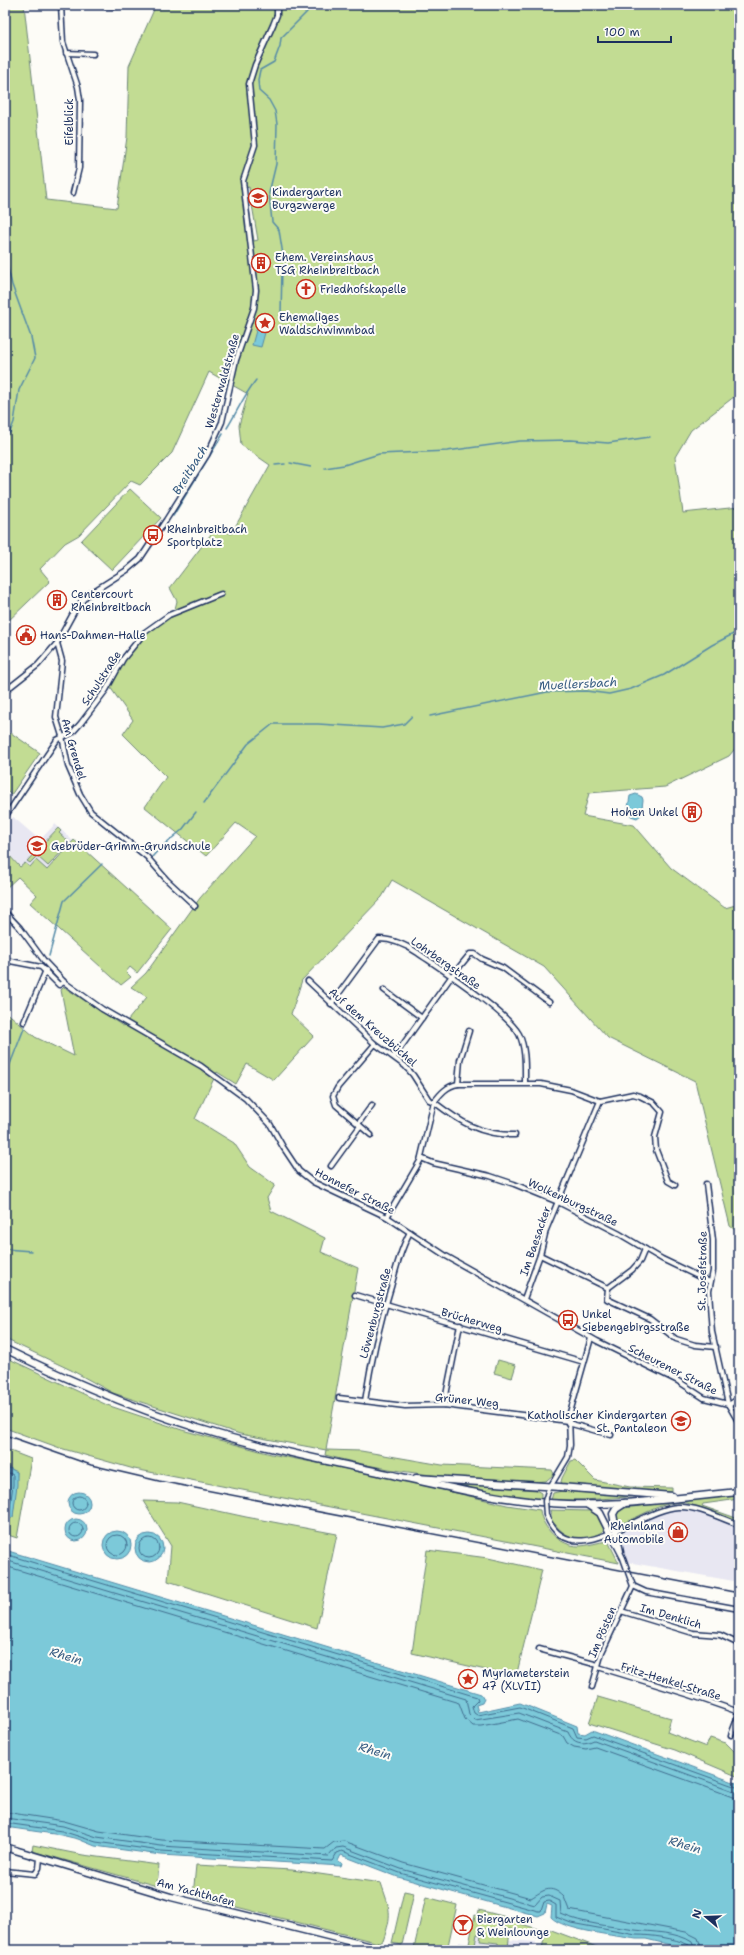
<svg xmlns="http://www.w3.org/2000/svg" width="744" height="1955" font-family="'Shantell Sans',sans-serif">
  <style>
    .built { fill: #e8e7f2 }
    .green { fill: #c2dc93; stroke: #6e8678; fill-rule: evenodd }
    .water { fill: #7bc9d9; stroke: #558ba8 }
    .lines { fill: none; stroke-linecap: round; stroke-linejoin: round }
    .shore { stroke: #416d8f; stroke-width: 1 }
    .stream { stroke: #558ba8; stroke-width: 1.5 }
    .minor-casing { stroke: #1b2f5e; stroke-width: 7 }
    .primary-casing { stroke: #1b2f5e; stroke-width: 9 }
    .minor { stroke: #fdfcf7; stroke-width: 4 }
    .primary { stroke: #fdfcf7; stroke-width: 6 }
    .rail { stroke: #1b2f5e; stroke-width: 1.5 }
    .minor-bridge-casing { stroke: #1b2f5e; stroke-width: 7; stroke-linecap: butt }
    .minor-bridge { stroke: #fdfcf7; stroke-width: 4 }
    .labels { text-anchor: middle; stroke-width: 4; stroke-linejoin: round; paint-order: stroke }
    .street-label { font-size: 11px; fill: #1b2f5e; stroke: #fdfcf7 }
    .poi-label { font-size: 11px; fill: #1b2f5e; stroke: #fdfcf7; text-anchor: start }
    .water-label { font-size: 12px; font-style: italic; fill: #385d83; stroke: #fdfcf7 }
  </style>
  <rect width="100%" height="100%" fill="#fdfcf7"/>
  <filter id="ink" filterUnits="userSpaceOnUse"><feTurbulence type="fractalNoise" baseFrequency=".025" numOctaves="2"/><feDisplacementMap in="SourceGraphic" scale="8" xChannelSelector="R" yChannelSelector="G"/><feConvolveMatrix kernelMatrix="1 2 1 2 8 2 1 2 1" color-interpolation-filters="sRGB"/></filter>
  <g filter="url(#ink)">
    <g class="built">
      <polygon points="13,817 40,840 55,824 73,841 47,870 30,867 25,863 21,866 5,851 5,826"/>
      <polygon points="681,1509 697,1512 739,1528 739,1582 627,1562 621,1543 621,1535 628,1528 646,1517 664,1512"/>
      <polygon points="476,1934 481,1935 481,1941 498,1943 498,1947 508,1949 509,1940 536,1942 535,1950 458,1950 459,1942 475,1945"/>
    </g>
    <g class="green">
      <path d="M5,5h19l22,195 71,8 10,-71 2,-71 27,-61h583v388l-48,37 -16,27 8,56 56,-6v237l-10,12 -64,31 -76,6 -6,23 51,9 37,43 54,40 14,-4v329l-9,-7 -35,-145 -87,-43 -64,-71 -152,-87 -10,17 -80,83 -11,34 23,22 -40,44 -27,-16 -11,20 -19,-12 -22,47 39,24 16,24 25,18 -8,13 4,13 54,27 -4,14 37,16 -32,182 35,1 81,14 110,5 2,4 -8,7 -12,1v2c-71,-5 -140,-10 -209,-29l1,-5 -86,-16 -127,-41 -42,-23 -66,-31v-326l6,3 24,21 39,19 -13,-66 3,-3 59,39 24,-29 -16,-10 15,-14 54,-75 55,-62 -19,-13 -30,33 -61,-49 21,-30 -43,-43 10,-14 -23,-33 14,-26 24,-28 26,-20 3,-12 -7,-13 48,-63 13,9 39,-69 -29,-20 -2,-20 9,-31 -39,-22 -37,81 -32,32 -9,-4 -52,54 -14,8 -25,26 10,12 -45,43zM249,187l9,53 -4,1 -8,-53z"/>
      <polygon points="130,489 161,518 112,570 81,541"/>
      <polygon points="11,733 40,753 11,795 5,789 5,736 7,737"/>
      <polygon points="58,828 61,831 59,833 70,843 48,866 37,856 30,863 27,861"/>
      <polygon points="74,840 172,929 137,973 130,967 126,972 131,977 121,985 30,903 37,895 18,877 5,889 5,857 8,854 20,867 25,863 30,867 36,860 47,870"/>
      <path d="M5,1357l102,48 75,25 89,24 122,24 114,27 33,5c2,18 20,36 39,36 9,0 19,-4 29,-5l11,22 -485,-94 -74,-21 -55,-20z"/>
      <polygon points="498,1360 516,1365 512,1378 494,1373"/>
      <polygon points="5,1449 31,1459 17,1538 5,1534 5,1521 13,1517 17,1472 5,1466"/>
      <polygon points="575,1460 595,1480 630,1487 672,1488 672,1492 644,1491 563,1485 561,1482 562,1478 571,1461"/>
      <polygon points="442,1482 536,1490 541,1493 541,1500 498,1494"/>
      <polygon points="562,1491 642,1496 584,1500 551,1500 553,1493"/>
      <path d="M739,1495v4l-36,5 -1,2 37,13v3l-52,-19c-25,-3 -42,12 -64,20l-7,-3v-7l8,-5 32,-4 12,-3z"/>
      <polygon points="143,1501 177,1502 246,1517 337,1534 317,1628 168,1581 171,1546"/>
      <path d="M550,1510l41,1 6,4 7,12 -1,4c-16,12 -37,9 -48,-7 -1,0 -4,-4 -4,-5 0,-3 0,-6 -1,-9z"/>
      <polygon points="427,1550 488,1558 542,1570 516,1677 412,1653"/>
      <polygon points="598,1697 671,1718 667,1732 706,1747 710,1738 726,1743 739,1756 739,1777 675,1750 589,1723"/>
      <polygon points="33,1845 83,1855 159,1865 157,1886 32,1851"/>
      <path d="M196,1865l96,5 89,13c9,27 12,30 2,58l-4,2 -186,-47z"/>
      <polygon points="404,1891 414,1893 402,1945 392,1943"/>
      <polygon points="426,1897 457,1905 447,1950 424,1950 414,1948"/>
      <polygon points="479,1910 510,1918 509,1920 541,1930 540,1938 510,1928 508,1949 498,1948 498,1943 480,1941 481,1935 477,1934 475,1945 469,1944 475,1915 478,1916"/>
      <polygon points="546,1928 602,1949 607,1950 542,1949"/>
    </g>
    <g class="water">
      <polygon points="257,327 266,329 261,347 252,345"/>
      <polygon points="636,794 642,797 643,800 641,815 637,818 631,816 628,808 630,796"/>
      <polygon points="5,1466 17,1472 17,1485 13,1517 5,1521"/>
      <circle cx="79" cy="1503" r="11"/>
      <circle cx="76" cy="1530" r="11"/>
      <circle cx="117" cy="1545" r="14"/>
      <circle cx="149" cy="1548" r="14"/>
      <path d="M5,1550l476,144 3,5 -2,4 -6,2 2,7 42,-9 57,23 1,7 7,1 7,-4 147,54v166h-47l-46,-11h-10c-18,-3 -74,-9 -85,-22l1,-11 -5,-2 -2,9 -7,3 -140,-39 -57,-22 -3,6 4,2 -1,3 -180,-11 -66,-9 -17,-7 -17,-4 -56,-8z"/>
    </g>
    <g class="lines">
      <g class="shore">
        <polyline points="5,1471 13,1475 13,1485 9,1514 5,1517"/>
        <circle cx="79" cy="1503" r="7"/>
        <circle cx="76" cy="1530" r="7"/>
        <circle cx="117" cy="1545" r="10"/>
        <circle cx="149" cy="1548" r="10"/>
        <polyline points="5,1554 477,1697 478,1700 472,1706 474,1713 477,1715 520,1707 573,1728 577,1737 586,1738 593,1735 739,1788"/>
        <path d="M5,1560l461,139 3,15 6,6 44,-7 49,19c5,12 15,13 26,8l145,53"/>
        <polyline points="5,1566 459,1703 465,1719 473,1726 481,1726 518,1719 563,1736 567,1743 574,1747 586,1749 595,1747 739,1799"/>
        <path d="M5,1812l59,9 35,10 63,9 163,9 9,-7 10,-1 59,22 128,35c12,-7 19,-15 33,-1l5,13 117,22 12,6 4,12"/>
        <path d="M5,1818l58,8 34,11 64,9 168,10 7,-8 7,-1 58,22 134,36 7,-8 7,-1 11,5 1,13c22,10 50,12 74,16 16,2 43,2 57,12l3,8"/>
        <path d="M5,1823l57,8 34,11 65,9 171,10 5,-8 5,-2 58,22 138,38h3l3,-9 5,-1 7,4v12l15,6 65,12c16,0 38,3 53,10l1,5"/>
      </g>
      <g class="stream">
        <polyline points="283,255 279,230 272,222 269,193 276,164 277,124 275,111 269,100 259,91 258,80 260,70 274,62 280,46 281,38 307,12 306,5"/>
        <polyline points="5,257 12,285 31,337 35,358 19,390 14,422 10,432 5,438"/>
        <polyline points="281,315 282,268"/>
        <path d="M227,428c10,-16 17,-33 29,-48"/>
        <polyline points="290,463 311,467"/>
        <polyline points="275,465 285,464"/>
        <polyline points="325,468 344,465 379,454 447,451 520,441 571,440 608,443 650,437"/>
        <polyline points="173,516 223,434"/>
        <polyline points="5,631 8,628"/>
        <polyline points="430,716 547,692 586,691 609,694 631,689 664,675 712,645 739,631"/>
        <polyline points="204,803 248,744 273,724 318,724 382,728 404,724 412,716"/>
        <polyline points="152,857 161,847 182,830 196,812"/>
        <polyline points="49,956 64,901 102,864"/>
        <polyline points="5,1077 25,1026"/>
        <polyline points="5,1249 31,1251"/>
      </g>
      <g class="minor-casing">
        <g id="minor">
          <polyline points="61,5 63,42 78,87 80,100 79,168 73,193"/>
          <polyline points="82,5 118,6"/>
          <polyline points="66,53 93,54"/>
          <polyline points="57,643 62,661 56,717 62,736 68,766 80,794 91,812 147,857 167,880 195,906"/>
          <polyline points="5,691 38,665 57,643 75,610 86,596 127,570 140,559 166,520 207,455 222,422 236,360 254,308 256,290 243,181 255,145 249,84 255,65 273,25 277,15 277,5"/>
          <polyline points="5,817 57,740 73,732 81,723 106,690 123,659 145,632 169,615 221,594"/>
          <polyline points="5,912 20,928 45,962 64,982 102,1009 201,1066 246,1099 270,1124 283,1147 299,1171 313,1182 387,1217 446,1256 597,1341 678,1381 704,1398 728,1404"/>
          <polyline points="5,960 41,967 59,985 64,982"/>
          <polyline points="308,981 375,1044 405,1066 413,1075 429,1100 434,1102 420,1161 387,1217"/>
          <polyline points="384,990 422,1018"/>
          <path d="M331,1004l48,-65c15,0 27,6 39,14 23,16 90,60 101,81 7,14 6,33 6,49"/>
          <polyline points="24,1022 46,970"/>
          <polyline points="394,1057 451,977 470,954 475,954 482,959 503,968 549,1002"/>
          <polyline points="458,1084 460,1060 469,1031"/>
          <polyline points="358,1124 372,1105"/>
          <polyline points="371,1135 336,1105 333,1096 338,1087 375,1044"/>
          <path d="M515,1135c-35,0 -55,-13 -81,-33 7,-9 13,-16 24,-18h83l30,6 29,11 33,-7 7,2 14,7 8,9 -7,25 1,13 12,31 7,4"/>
          <polyline points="421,1158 433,1163 490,1176 514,1184 558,1202 618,1233 662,1259 710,1282"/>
          <polyline points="331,1166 360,1126"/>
          <polyline points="706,1184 713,1240 713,1271 709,1291 712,1332 728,1404 739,1423"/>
          <polyline points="540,1255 608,1288 632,1270 640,1261 645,1249"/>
          <polyline points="608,1288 607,1299 650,1319 676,1339 695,1345 716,1347"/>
          <polyline points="355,1295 584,1362"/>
          <polyline points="524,1299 540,1255 546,1230 600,1101"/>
          <polyline points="339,1398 405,1406 444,1405 568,1421"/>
          <path d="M365,1401c6,-40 14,-76 26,-114 5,-19 10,-38 19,-55"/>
          <polyline points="444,1405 460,1325"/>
          <polyline points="729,1405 739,1398"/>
          <polyline points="568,1423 611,1435"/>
          <polyline points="550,1487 568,1457 570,1445 569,1416 591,1338"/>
          <path d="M546,1515c24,61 93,-6 132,-8 20,-1 42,11 61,18"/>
          <polyline points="616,1530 621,1551"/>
          <polyline points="610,1533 623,1558 633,1586 646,1592 739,1609"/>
          <polyline points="621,1611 693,1633 720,1635 739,1644"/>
          <polyline points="539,1649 598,1665"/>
          <polyline points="598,1667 690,1695 739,1712"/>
          <polyline points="592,1687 602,1652 633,1586"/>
          <polyline points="731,1735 739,1714"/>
          <polyline points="5,1871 35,1874 39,1868 40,1858"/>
        </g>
      </g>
      <g class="primary-casing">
        <g id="primary">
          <path d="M5,1349c69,34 141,65 216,86 55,16 111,27 167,39 59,13 119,28 180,30 57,2 115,-7 171,-12"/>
          <polyline points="416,1478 560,1487 672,1496"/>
          <polyline points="588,1505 600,1513 610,1533"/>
          <polyline points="616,1530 613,1514 616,1509 625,1503"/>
          <polyline points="5,1847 171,1897 384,1950"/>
        </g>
      </g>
      <use href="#minor" class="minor"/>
      <use href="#primary" class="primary"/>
      <polyline class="rail" points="5,1435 91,1465 159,1481 739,1593"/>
      <g class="minor-bridge-casing">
        <polyline id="minor-bridge" points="546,1515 545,1501 548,1491"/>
      </g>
      <use href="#minor-bridge" class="minor-bridge"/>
    </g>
  </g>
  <defs>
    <g id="school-ring" transform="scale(1)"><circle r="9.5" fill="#fdfcf7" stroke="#c8321e" stroke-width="1.5"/><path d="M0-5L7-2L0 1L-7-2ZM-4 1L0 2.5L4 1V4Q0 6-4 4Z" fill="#c8321e"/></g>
    <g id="building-ring" transform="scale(1)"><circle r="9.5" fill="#fdfcf7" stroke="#c8321e" stroke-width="1.5"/><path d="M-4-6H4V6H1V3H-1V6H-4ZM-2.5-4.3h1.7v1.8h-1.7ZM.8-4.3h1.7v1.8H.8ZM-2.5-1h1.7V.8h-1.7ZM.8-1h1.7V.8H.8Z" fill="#c8321e"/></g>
    <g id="church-ring" transform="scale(1)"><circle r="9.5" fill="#fdfcf7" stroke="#c8321e" stroke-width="1.5"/><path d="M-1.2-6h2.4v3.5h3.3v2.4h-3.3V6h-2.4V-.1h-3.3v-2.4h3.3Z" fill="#c8321e"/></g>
    <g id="sight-ring" transform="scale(1)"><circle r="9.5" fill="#fdfcf7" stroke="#c8321e" stroke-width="1.5"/><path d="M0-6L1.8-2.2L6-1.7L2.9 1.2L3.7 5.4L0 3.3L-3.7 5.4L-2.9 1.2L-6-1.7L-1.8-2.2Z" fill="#c8321e"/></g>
    <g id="bus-ring" transform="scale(1)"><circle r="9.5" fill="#fdfcf7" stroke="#c8321e" stroke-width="1.5"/><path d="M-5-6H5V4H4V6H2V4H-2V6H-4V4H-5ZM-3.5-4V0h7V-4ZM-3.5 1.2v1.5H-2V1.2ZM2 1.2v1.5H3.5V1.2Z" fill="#c8321e"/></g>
    <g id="civic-ring" transform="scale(1)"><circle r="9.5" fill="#fdfcf7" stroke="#c8321e" stroke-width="1.5"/><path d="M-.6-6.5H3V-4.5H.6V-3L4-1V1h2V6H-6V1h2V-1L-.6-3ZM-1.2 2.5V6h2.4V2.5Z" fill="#c8321e"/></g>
    <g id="shop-ring" transform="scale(1)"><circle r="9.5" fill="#fdfcf7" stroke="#c8321e" stroke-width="1.5"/><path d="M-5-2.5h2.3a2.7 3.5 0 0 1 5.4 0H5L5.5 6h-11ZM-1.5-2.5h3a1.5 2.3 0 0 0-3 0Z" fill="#c8321e"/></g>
    <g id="bar-ring" transform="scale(1)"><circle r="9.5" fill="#fdfcf7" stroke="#c8321e" stroke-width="1.5"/><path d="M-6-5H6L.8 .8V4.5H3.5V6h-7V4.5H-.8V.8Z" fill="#c8321e"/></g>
  </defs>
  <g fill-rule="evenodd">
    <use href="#school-ring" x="258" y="198"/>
    <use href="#building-ring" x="261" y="263"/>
    <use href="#church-ring" x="306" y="289"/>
    <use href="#sight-ring" x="265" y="323"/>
    <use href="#bus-ring" x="153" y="535"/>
    <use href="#building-ring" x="57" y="600"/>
    <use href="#civic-ring" x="26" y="635"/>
    <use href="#building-ring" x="692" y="812"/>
    <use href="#school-ring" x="37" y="846"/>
    <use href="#bus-ring" x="568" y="1320"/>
    <use href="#school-ring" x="681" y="1421"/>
    <use href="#shop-ring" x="678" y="1532"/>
    <use href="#sight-ring" x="468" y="1679"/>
    <use href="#bar-ring" x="463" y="1925"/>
  </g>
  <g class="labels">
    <g class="street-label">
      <text transform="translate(69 122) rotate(-90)" y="4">Eifelblick</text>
      <text transform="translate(222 381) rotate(-74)" y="4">Westerwaldstraße</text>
      <text transform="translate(101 678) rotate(-57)" y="4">Schulstraße</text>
      <text transform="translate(74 749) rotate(74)" y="4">Am Grendel</text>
      <text transform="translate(446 963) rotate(35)" y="4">Lohrbergstraße</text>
      <text transform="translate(373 1027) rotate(41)" y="4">Auf dem Kreuzbüchel</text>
      <text transform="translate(355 1191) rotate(27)" y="4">Honnefer Straße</text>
      <text transform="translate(573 1202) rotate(25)" y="4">Wolkenburgstraße</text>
      <text transform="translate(535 1241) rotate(-71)" y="4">Im Baesacker</text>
      <text transform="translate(702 1271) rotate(-89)" y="4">St. Josefstraße</text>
      <text transform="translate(375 1313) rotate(-75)" y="4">Löwenburgstraße</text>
      <text transform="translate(472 1320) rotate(16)" y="4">Brücherweg</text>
      <text transform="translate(673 1369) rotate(27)" y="4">Scheurener Straße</text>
      <text transform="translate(467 1400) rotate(6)" y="4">Grüner Weg</text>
      <text transform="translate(671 1616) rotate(16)" y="4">Im Denklich</text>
      <text transform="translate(602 1632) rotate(-67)" y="4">Im Pösten</text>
      <text transform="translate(671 1681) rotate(17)" y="4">Fritz-Henkel-Straße</text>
      <text transform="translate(196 1892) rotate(15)" y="4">Am Yachthafen</text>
    </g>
    <g class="poi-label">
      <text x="272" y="196">Kindergarten<tspan x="272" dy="13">Burgzwerge</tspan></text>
      <text x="275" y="261">Ehem. Vereinshaus<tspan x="275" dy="13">TSG Rheinbreitbach</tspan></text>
      <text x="320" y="293">Friedhofskapelle</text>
      <text x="279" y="321">Ehemaliges<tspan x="279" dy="13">Waldschwimmbad</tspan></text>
      <text x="167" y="533">Rheinbreitbach<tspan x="167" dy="13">Sportplatz</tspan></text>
      <text x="71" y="598">Centercourt<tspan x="71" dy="13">Rheinbreitbach</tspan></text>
      <text x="40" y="639">Hans-Dahmen-Halle</text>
      <text x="678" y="816" text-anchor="end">Hohen Unkel</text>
      <text x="51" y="850">Gebrüder-Grimm-Grundschule</text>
      <text x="582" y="1318">Unkel<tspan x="582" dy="13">Siebengebirgsstraße</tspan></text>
      <text x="667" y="1419" text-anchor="end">Katholischer Kindergarten<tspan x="667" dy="13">St. Pantaleon</tspan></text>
      <text x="664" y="1530" text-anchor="end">Rheinland<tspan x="664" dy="13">Automobile</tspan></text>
      <text x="482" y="1677">Myriameterstein<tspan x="482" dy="13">47 (XLVII)</tspan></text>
      <text x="477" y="1923">Biergarten<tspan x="477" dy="13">&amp; Weinlounge</tspan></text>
    </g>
    <g class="water-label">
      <text transform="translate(190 470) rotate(-58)" y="4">Breitbach</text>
      <text transform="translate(578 684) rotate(-3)" y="4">Muellersbach</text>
      <text transform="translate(66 1656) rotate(17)" y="4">Rhein</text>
      <text transform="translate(375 1751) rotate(17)" y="4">Rhein</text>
      <text transform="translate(685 1845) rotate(17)" y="4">Rhein</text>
    </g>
  </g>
  <rect width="744" height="1955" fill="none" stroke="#fdfcf7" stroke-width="20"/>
  <rect x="10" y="10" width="724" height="1935" fill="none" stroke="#1b2f5e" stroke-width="1.5" filter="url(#ink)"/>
  <g transform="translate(706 1917) rotate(289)" stroke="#fdfcf7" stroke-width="3" paint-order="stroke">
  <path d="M0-3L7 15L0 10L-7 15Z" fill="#1b2f5e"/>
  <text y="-6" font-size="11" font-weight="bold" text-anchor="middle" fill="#1b2f5e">N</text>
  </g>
  <path d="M598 36v6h73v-6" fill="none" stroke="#1b2f5e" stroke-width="2"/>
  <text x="604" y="36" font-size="12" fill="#1b2f5e" stroke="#fdfcf7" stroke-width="3" paint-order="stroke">100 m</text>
</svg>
